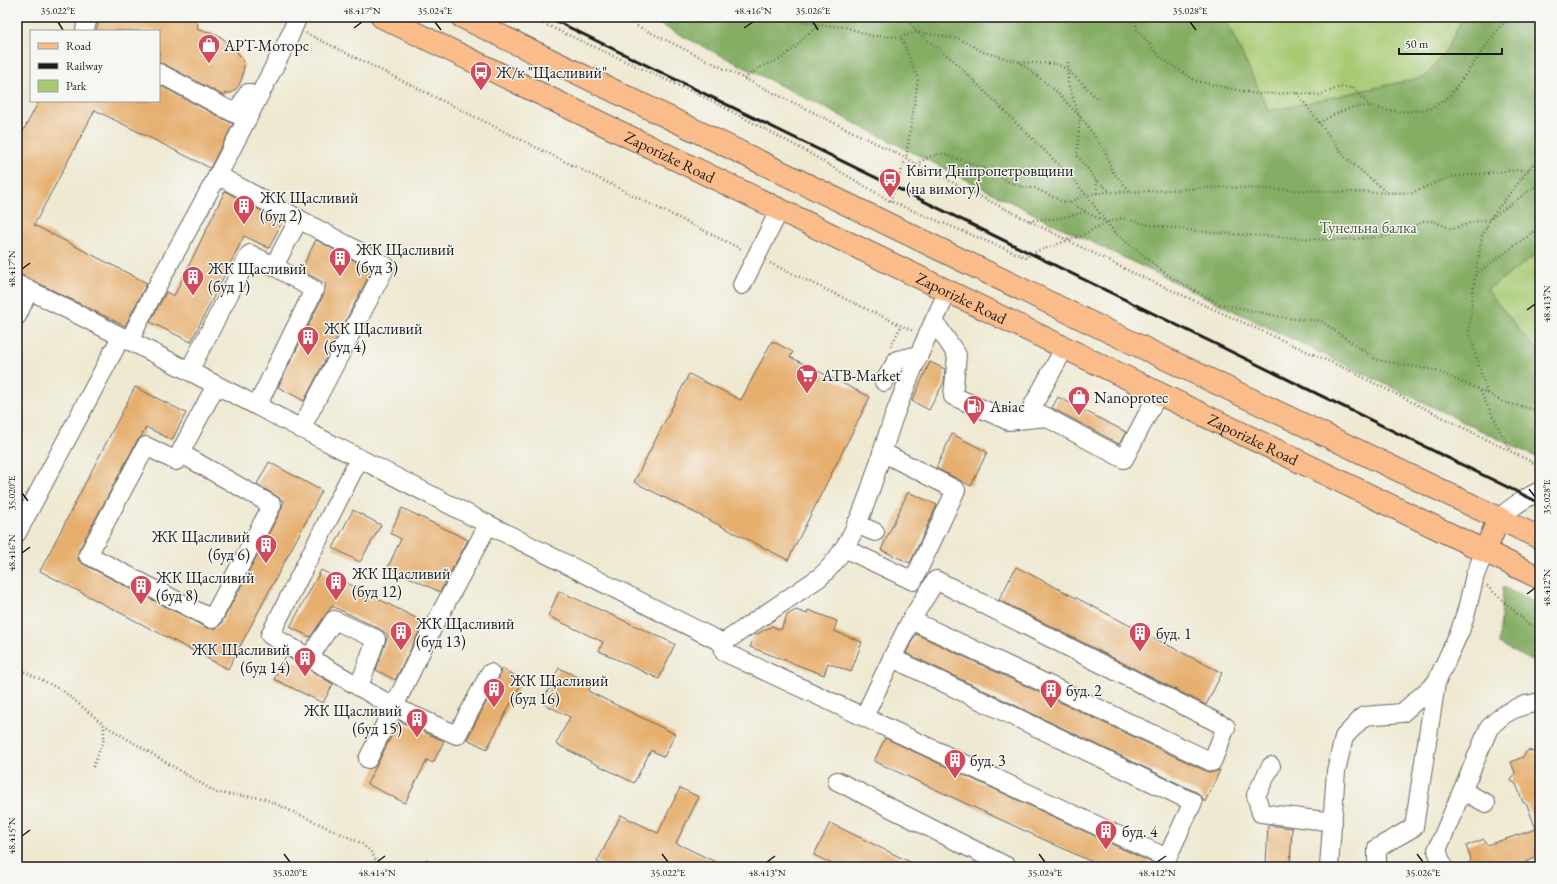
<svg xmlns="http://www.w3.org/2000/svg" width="1557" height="884" font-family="'EB Garamond',serif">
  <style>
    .green { fill: #a7ca73; stroke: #627348 }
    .forest { fill: #85ae65; stroke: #506540 }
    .building { fill: #e6af6e }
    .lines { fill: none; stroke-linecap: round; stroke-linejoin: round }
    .minor-casing { stroke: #66645c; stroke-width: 20 }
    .major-casing { stroke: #66645c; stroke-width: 24 }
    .path { stroke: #66645c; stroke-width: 2.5; stroke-dasharray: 1 3; stroke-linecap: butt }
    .minor { stroke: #fff; stroke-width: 18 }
    .major { stroke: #fabc8b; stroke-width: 22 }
    .rail { stroke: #1c1c1c; stroke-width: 3 }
    .ticks { fill: none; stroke: #1c1c1c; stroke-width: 1.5 }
    .labels { text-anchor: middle; stroke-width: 3; stroke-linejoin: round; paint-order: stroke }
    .poi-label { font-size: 16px; fill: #1c1c1c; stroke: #f6f6f2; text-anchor: start }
    .street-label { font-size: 16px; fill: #1c1c1c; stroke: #f6f6f2 }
    .park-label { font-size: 16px; fill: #4d593a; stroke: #f6f6f2 }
    .neatline { fill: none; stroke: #1c1c1c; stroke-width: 1.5 }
    .ticks-label { font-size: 10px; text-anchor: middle; fill: #1c1c1c }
  </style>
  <rect width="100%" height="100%" fill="#f6f6f2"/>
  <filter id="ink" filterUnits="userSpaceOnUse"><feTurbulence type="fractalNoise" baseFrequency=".025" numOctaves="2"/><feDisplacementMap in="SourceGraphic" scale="8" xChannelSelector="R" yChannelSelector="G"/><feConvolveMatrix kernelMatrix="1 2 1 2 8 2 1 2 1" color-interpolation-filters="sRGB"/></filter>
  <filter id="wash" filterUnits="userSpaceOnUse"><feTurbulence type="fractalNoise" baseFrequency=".012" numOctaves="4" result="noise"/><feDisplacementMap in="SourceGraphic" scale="16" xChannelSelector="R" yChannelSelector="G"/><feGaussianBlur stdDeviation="0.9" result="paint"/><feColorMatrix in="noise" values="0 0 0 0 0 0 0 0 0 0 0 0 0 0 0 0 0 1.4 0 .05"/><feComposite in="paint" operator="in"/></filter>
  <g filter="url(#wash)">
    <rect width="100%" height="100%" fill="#efe9d2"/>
    <g class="green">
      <polygon points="1224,17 1463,17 1447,49 1425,77 1269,111"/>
      <polygon points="1540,251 1540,355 1487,290"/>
    </g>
    <g class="forest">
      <polygon points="645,17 1224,17 1269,111 1425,77 1447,49 1463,17 1540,17 1540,251 1487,290 1540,355 1540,459 1050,222"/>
      <polygon points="1503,587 1540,605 1540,665 1499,644"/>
    </g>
    <g id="blocks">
      <g class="building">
        <polygon points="100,17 177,17 184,20 197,18 198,30 210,32 221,37 236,50 242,59 244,65 242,78 239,85 236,89 231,93 226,93 224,96 164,64 159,63 159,31 96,31"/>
        <polygon points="159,85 233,124 210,168 95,110 34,225 147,283 125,326 22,275 17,274 17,143 39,101 159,101"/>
        <polygon points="225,191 282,222 269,248 244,236 191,342 150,322 166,292 174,296"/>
        <polygon points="316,240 372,270 304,401 278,387 324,294 326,284 301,270"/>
        <polygon points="772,341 793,352 790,357 870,397 788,560 634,482 689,374 741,400"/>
        <polygon points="930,362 945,369 944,382 929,410 912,401"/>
        <polygon points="135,387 186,413 172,440 146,427 141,437 137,441 79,550 78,556 79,561 83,564 207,628 216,628 221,624 281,510 284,501 257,484 269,462 322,491 228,669 40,571"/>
        <polygon points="1058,397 1126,432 1119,444 1054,409 1052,408"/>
        <polygon points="952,434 987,452 971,486 936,468"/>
        <polygon points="908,492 937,505 910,563 881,550"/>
        <polygon points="402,508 468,540 440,592 388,567 401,539 390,533"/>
        <polygon points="353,510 381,525 360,562 333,548"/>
        <polygon points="1016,567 1222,673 1206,705 999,600"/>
        <polygon points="321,570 424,622 395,680 376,670 388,635 380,629 332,606 310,637 290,627"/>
        <polygon points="559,591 675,644 659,679 599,651 603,642 548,616"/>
        <polygon points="796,610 807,614 808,610 837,621 834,631 862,642 851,672 828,663 824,675 750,647 755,635 772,626 781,630 787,615"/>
        <polygon points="916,634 1208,772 1213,772 1220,770 1205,802 1198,793 906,653"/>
        <polygon points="286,656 333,684 323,703 274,679"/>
        <polygon points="501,668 523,680 487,749 467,739 499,678"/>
        <polygon points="559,668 592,684 588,691 675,734 664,757 651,750 634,783 556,744 570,717 542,703"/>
        <polygon points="399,721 444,741 433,763 427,760 405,803 367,784"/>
        <polygon points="885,738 1161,867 1103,867 874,761"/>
        <polygon points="1528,750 1540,754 1540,856 1526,862 1523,867 1468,867 1471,859 1466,846 1484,839 1487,845 1536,829 1527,805 1523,802 1516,784 1511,781 1515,773 1511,762 1523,757"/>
        <polygon points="680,788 699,797 676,843 726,867 607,867 597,862 621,815 658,833"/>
        <polygon points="830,823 920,867 838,867 814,855"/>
        <polygon points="1268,825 1292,828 1290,867 1266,866"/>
      </g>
    </g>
  </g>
  <g filter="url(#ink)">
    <use href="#blocks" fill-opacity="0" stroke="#66645c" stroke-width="1"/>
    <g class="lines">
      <g class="minor-casing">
        <g id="minor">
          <polyline points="85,31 86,24 89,17"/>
          <polyline points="159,73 236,114 248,93"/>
          <polyline points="217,175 386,266 301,429"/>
          <path d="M17,284c236,118 470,242 706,359l1,9 443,206 26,-56 -301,-144 -28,59"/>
          <polyline points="742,285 780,209"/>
          <polyline points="17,316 29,290"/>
          <polyline points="934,321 957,355 953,396 1009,421 1047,417"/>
          <polyline points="129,341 156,288 219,173 288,40 296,21 296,17"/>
          <polyline points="1065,347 1031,409 1124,459 1159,392"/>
          <polyline points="189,371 250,254 274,266 299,219"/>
          <polyline points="884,382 897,360 919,355"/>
          <polyline points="257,406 314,290 274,266"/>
          <polyline points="180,453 272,505 212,619 88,555 146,446 176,461 180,453 216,385"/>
          <polyline points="359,459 270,635 394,707 457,735 490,673"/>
          <path d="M1499,518c13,-11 25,-20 41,-27"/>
          <polyline points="856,524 875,532"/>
          <polyline points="17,533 121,337"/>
          <polyline points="844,548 913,581 956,490 882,452"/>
          <path d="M723,643l97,-66c42,-37 55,-107 73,-158 16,-43 35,-86 55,-128"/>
          <polyline points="309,658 334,620 376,639 359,687"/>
          <polyline points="892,658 911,620 1212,762 1226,727 936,580 911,620"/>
          <polyline points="368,759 433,627 488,525"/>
          <polyline points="1271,766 1256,795 1261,813 1333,822"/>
          <polyline points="837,781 1008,867"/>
          <polyline points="1462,791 1486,803"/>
          <polyline points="1329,867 1336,771 1344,737 1364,716 1402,713 1436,683"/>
          <polyline points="1377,867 1377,848 1414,827 1436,683 1460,631 1467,609 1475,575 1485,551"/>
          <path d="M1443,867l-6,-17 52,-122c16,-17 28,-22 51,-26"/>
        </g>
      </g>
      <g class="major-casing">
        <g id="major">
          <path id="s1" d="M382,17l1158,561"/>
          <polyline points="462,17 1083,319 1540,538"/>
          <polyline points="1485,551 1499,518"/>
        </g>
      </g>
      <g class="path">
        <polyline points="529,17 712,101 802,149 890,201 1027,258 1030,254 1080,236 1107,222 1123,218 1150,225 1213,233 1334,240 1381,237 1400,233 1424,221 1432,221 1452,229 1470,223 1490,219 1540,183"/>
        <polyline points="619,17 906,158 916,164 1129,271 1346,369 1540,466"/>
        <polyline points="785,17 820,25"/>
        <polyline points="906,17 917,32 952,59 1076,182 1115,233 1169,276 1217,303 1286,318 1321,321 1377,360 1434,370 1487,393 1503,402 1540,411"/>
        <polyline points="1134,17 1137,29 1161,58 1196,81 1256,94 1297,93 1320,95 1340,87 1353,88 1370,106"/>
        <polyline points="306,33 741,249"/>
        <polyline points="1020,62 1057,64 1068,70 1084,85 1098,100"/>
        <polyline points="1068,62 1068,84 1080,117 1077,155 1096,180"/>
        <polyline points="744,79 762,66 779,60 795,48 804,37 820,25 845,27 872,36 901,37 917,32 960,39 983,52 1019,62 1055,90 1084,121 1105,151 1112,171 1131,192 1222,187 1344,192 1412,193 1449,177 1529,169"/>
        <polyline points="1297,93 1345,157 1386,192"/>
        <polyline points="1319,123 1333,115 1353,107 1370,106 1390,111 1406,112 1430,109 1449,97 1501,25 1513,17"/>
        <polyline points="916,164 930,157 941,153 984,168 1009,182 1022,187 1035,188 1063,202 1070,202 1086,212 1106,222"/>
        <polyline points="1097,193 1096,180 1110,191"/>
        <polyline points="890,201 906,158 918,79 901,37"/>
        <polyline points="1070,202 1085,195 1107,192 1130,192"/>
        <polyline points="1029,221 1042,219 1056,219 1085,212"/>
        <polyline points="770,263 913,331"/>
        <polyline points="1475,275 1540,227"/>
        <polyline points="891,346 901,326"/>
        <polyline points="1480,391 1510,450"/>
        <polyline points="1487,393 1469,331 1474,282 1482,236 1492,216 1529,169 1539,158 1540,153"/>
        <polyline points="1487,586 1531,626 1540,631"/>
        <polyline points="17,668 62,690 104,725 217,793 263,798 361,843 372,853 379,867"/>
        <polyline points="93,767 104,739 104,726"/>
        <polyline points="423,867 428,858"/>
      </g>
      <use href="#minor" class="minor"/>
      <use href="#major" class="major"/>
      <polyline class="rail" points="548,17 1540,503"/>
    </g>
  </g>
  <path class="ticks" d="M58,22l5,8M435,22l6,8M813,22l5,8M1190,22l6,8M354,28l8,-6M744,28l9,-6M22,269l8,-6M1527,310l8,-6M1529,489l6,8M22,493l6,8M22,553l8,-6M1527,594l8,-6M22,836l8,-6M284,854l6,8M662,854l6,8M1039,854l6,8M1417,854l6,8M377,862l8,-6M767,862l8,-6M1157,862l9,-6"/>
  <defs>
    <g id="shop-pin" transform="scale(1.15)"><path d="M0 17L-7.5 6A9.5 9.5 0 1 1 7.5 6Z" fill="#d1495b" stroke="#f6f6f2"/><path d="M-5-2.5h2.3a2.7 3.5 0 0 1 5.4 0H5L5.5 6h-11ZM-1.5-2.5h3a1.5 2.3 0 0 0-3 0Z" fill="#fff"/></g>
    <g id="bus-pin" transform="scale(1.15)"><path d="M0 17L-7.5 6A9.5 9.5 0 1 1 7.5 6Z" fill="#d1495b" stroke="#f6f6f2"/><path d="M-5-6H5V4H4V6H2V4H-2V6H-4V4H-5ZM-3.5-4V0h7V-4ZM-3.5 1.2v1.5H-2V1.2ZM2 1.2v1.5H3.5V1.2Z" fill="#fff"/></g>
    <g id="building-pin" transform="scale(1.15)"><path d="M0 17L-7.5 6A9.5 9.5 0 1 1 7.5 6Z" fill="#d1495b" stroke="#f6f6f2"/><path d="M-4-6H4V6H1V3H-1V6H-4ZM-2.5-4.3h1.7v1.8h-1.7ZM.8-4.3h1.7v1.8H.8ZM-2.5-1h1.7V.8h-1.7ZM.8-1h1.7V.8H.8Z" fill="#fff"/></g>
    <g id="supermarket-pin" transform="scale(1.15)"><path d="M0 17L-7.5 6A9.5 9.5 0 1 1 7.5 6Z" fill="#d1495b" stroke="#f6f6f2"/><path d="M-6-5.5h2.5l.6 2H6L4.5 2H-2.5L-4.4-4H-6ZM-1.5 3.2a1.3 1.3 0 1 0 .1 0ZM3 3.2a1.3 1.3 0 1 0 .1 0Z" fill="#fff"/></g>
    <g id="fuel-pin" transform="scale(1.15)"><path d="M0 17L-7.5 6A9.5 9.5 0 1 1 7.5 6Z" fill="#d1495b" stroke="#f6f6f2"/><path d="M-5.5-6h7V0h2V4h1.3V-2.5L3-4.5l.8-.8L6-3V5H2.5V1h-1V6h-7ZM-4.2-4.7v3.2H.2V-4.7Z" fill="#fff"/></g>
  </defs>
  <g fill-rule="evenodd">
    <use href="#shop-pin" x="209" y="45"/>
    <use href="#bus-pin" x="481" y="72"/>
    <use href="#bus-pin" x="890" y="179"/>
    <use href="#building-pin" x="244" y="206"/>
    <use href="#building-pin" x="340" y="258"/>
    <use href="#building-pin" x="193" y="277"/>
    <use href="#building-pin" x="308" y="337"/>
    <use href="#supermarket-pin" x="807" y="375"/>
    <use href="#shop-pin" x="1079" y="397"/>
    <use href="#fuel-pin" x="974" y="406"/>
    <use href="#building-pin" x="266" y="545"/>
    <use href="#building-pin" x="336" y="582"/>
    <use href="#building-pin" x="141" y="586"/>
    <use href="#building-pin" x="401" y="632"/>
    <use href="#building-pin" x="1140" y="633"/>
    <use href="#building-pin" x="305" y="658"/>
    <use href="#building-pin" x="494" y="689"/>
    <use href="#building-pin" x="1051" y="690"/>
    <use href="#building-pin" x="417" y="719"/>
    <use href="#building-pin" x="955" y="760"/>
    <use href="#building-pin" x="1106" y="831"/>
  </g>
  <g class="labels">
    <g class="poi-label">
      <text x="224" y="51">АРТ-Моторс</text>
      <text x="496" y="78">Ж/к "Щасливий"</text>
      <text x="906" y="176">Квіти Дніпропетровщини<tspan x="906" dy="18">(на вимогу)</tspan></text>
      <text x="260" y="203">ЖК Щасливий<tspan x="260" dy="18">(буд 2)</tspan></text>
      <text x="356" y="255">ЖК Щасливий<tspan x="356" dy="18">(буд 3)</tspan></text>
      <text x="208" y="274">ЖК Щасливий<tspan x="208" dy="18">(буд 1)</tspan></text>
      <text x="324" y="334">ЖК Щасливий<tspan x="324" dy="18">(буд 4)</tspan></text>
      <text x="822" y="381">ATB-Market</text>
      <text x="1094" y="403">Nanoprotec</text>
      <text x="990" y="412">Авіас</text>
      <text x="250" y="542" text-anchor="end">ЖК Щасливий<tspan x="250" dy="18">(буд 6)</tspan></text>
      <text x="352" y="579">ЖК Щасливий<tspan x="352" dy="18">(буд 12)</tspan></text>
      <text x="156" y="583">ЖК Щасливий<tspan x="156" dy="18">(буд 8)</tspan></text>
      <text x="416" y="629">ЖК Щасливий<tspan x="416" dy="18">(буд 13)</tspan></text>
      <text x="1156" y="639">буд. 1</text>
      <text x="290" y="655" text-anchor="end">ЖК Щасливий<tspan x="290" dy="18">(буд 14)</tspan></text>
      <text x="510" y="686">ЖК Щасливий<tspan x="510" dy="18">(буд 16)</tspan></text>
      <text x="1066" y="696">буд. 2</text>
      <text x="402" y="716" text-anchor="end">ЖК Щасливий<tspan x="402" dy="18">(буд 15)</tspan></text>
      <text x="970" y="766">буд. 3</text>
      <text x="1122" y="837">буд. 4</text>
    </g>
    <g class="street-label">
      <text dy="6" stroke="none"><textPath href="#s1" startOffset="320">Zaporizke Road</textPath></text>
      <text dy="6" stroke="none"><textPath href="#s1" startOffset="644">Zaporizke Road</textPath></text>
      <text dy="6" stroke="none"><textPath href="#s1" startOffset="968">Zaporizke Road</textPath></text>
    </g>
    <g class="park-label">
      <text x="1368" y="233">Тунельна балка</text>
    </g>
  </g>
  <rect width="1557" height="884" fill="none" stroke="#f6f6f2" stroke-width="44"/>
  <rect x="30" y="30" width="130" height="72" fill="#f6f6f2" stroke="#9f9f9c"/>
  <rect x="38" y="43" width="20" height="6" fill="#fabc8b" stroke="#9f9f9c"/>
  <text x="66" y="50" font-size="12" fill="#1c1c1c">Road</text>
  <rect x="38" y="63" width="20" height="6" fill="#1c1c1c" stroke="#9f9f9c"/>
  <text x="66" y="70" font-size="12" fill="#1c1c1c">Railway</text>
  <rect x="38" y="80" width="20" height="12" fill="#a7ca73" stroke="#9f9f9c"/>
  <text x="66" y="90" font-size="12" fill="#1c1c1c">Park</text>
  <path d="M1399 48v6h103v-6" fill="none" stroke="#1c1c1c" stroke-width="2"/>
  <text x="1405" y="48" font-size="12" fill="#1c1c1c" stroke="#f6f6f2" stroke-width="3" paint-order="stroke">50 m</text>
  <rect x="22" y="22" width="1513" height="840" class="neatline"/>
  <g class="ticks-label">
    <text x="58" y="14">35.022°E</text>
    <text x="362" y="14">48.417°N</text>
    <text x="435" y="14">35.024°E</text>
    <text x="753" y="14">48.416°N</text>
    <text x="813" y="14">35.026°E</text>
    <text x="1190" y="14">35.028°E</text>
    <text transform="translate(11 269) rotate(-90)" y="4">48.417°N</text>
    <text transform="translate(1546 304) rotate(-90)" y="4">48.413°N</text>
    <text transform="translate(11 493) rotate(-90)" y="4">35.020°E</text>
    <text transform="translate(1546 497) rotate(-90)" y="4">35.028°E</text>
    <text transform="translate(11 553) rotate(-90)" y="4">48.416°N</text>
    <text transform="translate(1546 588) rotate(-90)" y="4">48.412°N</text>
    <text transform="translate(11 836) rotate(-90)" y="4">48.415°N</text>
    <text x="290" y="876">35.020°E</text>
    <text x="377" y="876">48.414°N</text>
    <text x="668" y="876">35.022°E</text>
    <text x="767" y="876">48.413°N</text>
    <text x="1045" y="876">35.024°E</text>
    <text x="1157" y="876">48.412°N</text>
    <text x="1423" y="876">35.026°E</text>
  </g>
</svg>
